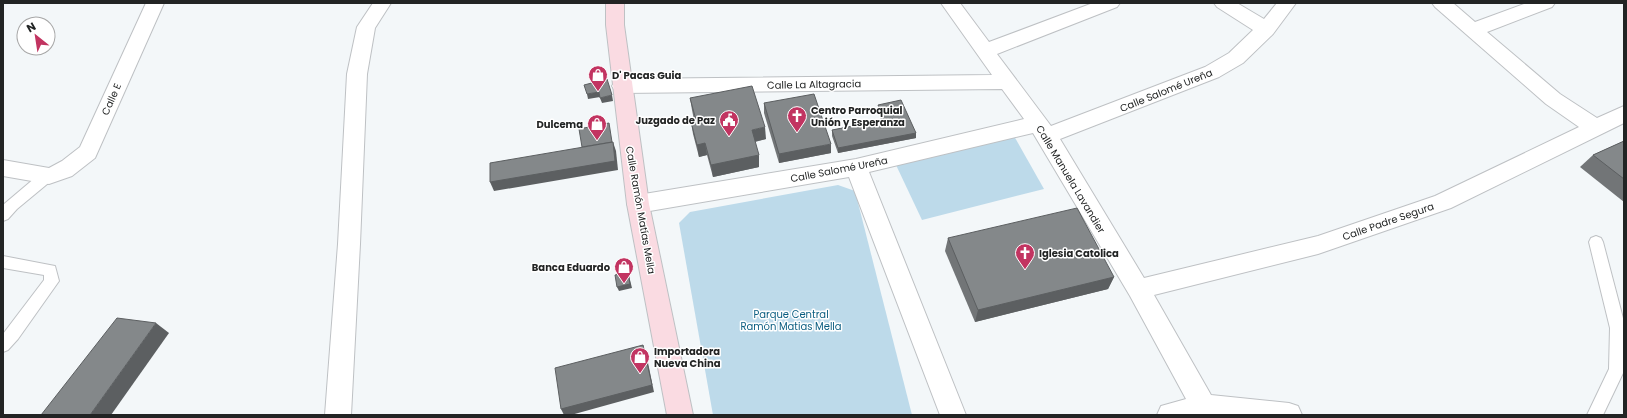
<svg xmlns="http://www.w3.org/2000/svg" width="1627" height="418" font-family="Poppins,sans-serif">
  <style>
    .green { fill: #bddaea }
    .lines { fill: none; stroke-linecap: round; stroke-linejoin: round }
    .lane-casing { stroke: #bec1c4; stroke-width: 2 }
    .street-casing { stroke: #bec1c4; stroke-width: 2 }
    .secondary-casing { stroke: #bec1c4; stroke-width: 2 }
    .lane { fill: #fff; fill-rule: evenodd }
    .street { fill: #fff; fill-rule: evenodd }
    .secondary { fill: #fadbe2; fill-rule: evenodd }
    .wall { fill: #727577 }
    .shaded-wall { fill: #5c5f61 }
    .building { fill: #84888a; stroke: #5c5f61 }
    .labels { text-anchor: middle; stroke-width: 3; stroke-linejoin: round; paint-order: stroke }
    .poi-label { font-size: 10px; font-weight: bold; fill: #222424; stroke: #fff; text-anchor: start }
    .street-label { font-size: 10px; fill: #222424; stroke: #fff }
    .park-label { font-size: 10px; fill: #0b5e81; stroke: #fff }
  </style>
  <rect width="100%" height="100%" fill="#f3f7f9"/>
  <g class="green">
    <polygon points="1014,136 1044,189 922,220 896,165"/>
    <polygon points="838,185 855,191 912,415 713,415 679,223 690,212"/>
  </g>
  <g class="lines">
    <g class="lane-casing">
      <g id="lane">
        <polygon points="47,171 52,172 54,176 52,180 17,209 8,219 3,221 3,205 42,172"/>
        <polygon points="1596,236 1601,238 1603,242 1624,322 1624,371 1603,415 1587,415 1609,369 1610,328 1589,242 1591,238"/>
        <polygon points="3,256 55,266 59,281 18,339 8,350 3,352 3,334 44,280 44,275 3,268"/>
      </g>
    </g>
    <g class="street-casing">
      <g id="street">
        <polygon points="146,3 164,3 95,158 72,176 49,184 3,176 3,160 49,168 62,161 80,147"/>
        <polygon points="373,3 391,3 375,28 367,74 360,244 351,415 325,415 338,244 347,74 357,27"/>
        <polygon points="941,3 960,3 989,42 1093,3 1120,3 1117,7 997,54 1051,126 1205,67 1229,53 1253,30 1217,7 1214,3 1237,3 1264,19 1277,3 1296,3 1273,34 1243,63 1219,77 1060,139 1144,278 1318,236 1435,196 1579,127 1546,104 1435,7 1432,3 1453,3 1475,22 1527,3 1555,3 1552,7 1487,32 1560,94 1597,118 1624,106 1624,123 1451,208 1318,254 1154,295 1211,395 1289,403 1298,406 1302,415 1157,415 1161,406 1186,399 1130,296 1033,133 869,172 966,415 940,415 849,177 638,213 630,210 627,204 630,198 638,195 856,159 1024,119 1002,89 622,93 615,91 612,86 615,81 622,79 992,75"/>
      </g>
    </g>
    <g class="secondary-casing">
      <polygon id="secondary" points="606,3 624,3 624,25 649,204 693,415 667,415 627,204 606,25"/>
    </g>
    <use href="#lane" class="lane"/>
    <use href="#street" class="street"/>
    <use href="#secondary" class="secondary"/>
  </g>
  <g class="wall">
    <polygon points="690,98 766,139 755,142 759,167 713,177 707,155 699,157 693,134 691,122 694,120 692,110"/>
    <polygon points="764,103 831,153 779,163 764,113"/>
    <polygon points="878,105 916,133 916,138 838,153 832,136 832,130 881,120 878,110"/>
    <polygon points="1624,141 1624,202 1580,167 1593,155"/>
    <polygon points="948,238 1114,277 1108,289 975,322 945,251"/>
  </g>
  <g class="shaded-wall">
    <polygon points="599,92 600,97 588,99 587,94"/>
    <polygon points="612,95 613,101 602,103 600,98"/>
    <polygon points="765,127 766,139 753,142 752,130"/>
    <polygon points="916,133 916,138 838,153 838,148"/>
    <polygon points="613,142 616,151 618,170 494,191 490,182"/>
    <polygon points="705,143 707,155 699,157 697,145"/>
    <polygon points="831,144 831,153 779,163 779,154"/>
    <polygon points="759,155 759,167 713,177 711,165"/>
    <polygon points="628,272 632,288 619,291 617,287"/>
    <polygon points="1114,277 1108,289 975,322 978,310"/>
    <polygon points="156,323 169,333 111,415 90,415"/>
    <polygon points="643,345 646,353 654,392 571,415 564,415 561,409"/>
  </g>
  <g class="building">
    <polygon points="607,79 612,95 600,98 599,92 587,94 584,85"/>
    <polygon points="752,86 765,127 752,130 759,155 711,165 705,143 697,145 691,122 696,120 690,98"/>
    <polygon points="814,94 831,144 779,154 764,103"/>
    <polygon points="901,100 916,133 838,148 832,130 884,120 878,105"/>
    <polygon points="609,123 612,142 582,147 579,129"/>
    <polygon points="1624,141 1624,179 1593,155"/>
    <polygon points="613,142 615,161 490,182 490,163"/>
    <polygon points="1077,208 1114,277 978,310 948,238"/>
    <polygon points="628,272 630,284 617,287 615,275"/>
    <polygon points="117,318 156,323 90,415 41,415"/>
    <polygon points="643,345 652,385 561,409 555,368"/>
  </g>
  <defs>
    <g id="shop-pin" transform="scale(1)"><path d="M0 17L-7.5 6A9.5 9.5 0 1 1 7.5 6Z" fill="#c23461" stroke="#fff"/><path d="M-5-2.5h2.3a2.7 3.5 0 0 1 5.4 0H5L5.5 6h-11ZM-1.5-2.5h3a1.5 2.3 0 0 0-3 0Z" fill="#fff"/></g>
    <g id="church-pin" transform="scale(1)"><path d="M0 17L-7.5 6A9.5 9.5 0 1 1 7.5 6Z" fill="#c23461" stroke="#fff"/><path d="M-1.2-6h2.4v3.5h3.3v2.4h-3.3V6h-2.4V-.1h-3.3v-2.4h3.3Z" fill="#fff"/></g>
    <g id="civic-pin" transform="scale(1)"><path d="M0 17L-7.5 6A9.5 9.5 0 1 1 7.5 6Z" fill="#c23461" stroke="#fff"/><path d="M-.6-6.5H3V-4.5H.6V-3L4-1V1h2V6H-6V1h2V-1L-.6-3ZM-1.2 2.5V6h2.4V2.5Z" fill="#fff"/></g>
  </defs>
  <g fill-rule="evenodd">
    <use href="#shop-pin" x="598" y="75"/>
    <use href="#church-pin" x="797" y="116"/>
    <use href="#civic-pin" x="729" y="120"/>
    <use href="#shop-pin" x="597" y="124"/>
    <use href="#church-pin" x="1025" y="253"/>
    <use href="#shop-pin" x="624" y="267"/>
    <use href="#shop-pin" x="640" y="357"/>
  </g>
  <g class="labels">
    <g class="poi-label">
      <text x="612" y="79">D' Pacas Guia</text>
      <text x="811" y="114">Centro Parroquial<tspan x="811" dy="12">Unión y Esperanza</tspan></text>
      <text x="715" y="124" text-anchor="end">Juzgado de Paz</text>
      <text x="583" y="128" text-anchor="end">Dulcema</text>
      <text x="1039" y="257">Iglesia Catolica</text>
      <text x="610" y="271" text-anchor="end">Banca Eduardo</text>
      <text x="654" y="355">Importadora<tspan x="654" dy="12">Nueva China</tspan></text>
    </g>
    <g class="street-label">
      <text transform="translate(814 84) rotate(-1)" y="4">Calle La Altagracia</text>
      <text transform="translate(1166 90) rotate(-22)" y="4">Calle Salomé Ureña</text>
      <text transform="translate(111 99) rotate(-66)" y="4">Calle E</text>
      <text transform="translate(839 169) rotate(-11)" y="4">Calle Salomé Ureña</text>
      <text transform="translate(1071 179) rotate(59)" y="4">Calle Manuela Lavandier</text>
      <text transform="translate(641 210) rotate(80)" y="4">Calle Ramón Matías Mella</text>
      <text transform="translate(1388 221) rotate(-19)" y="4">Calle Padre Segura</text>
    </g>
    <g class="park-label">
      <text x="791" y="318">Parque Central<tspan x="791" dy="12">Ramón Matias Mella</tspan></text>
    </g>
  </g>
  <rect width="1627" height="418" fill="none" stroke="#222424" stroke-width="8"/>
  <g transform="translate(36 36) rotate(330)"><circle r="19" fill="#ffffff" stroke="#a7a7a7"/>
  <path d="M0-3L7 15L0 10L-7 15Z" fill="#c23461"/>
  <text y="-6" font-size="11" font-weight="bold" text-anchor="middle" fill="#222424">N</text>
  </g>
</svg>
